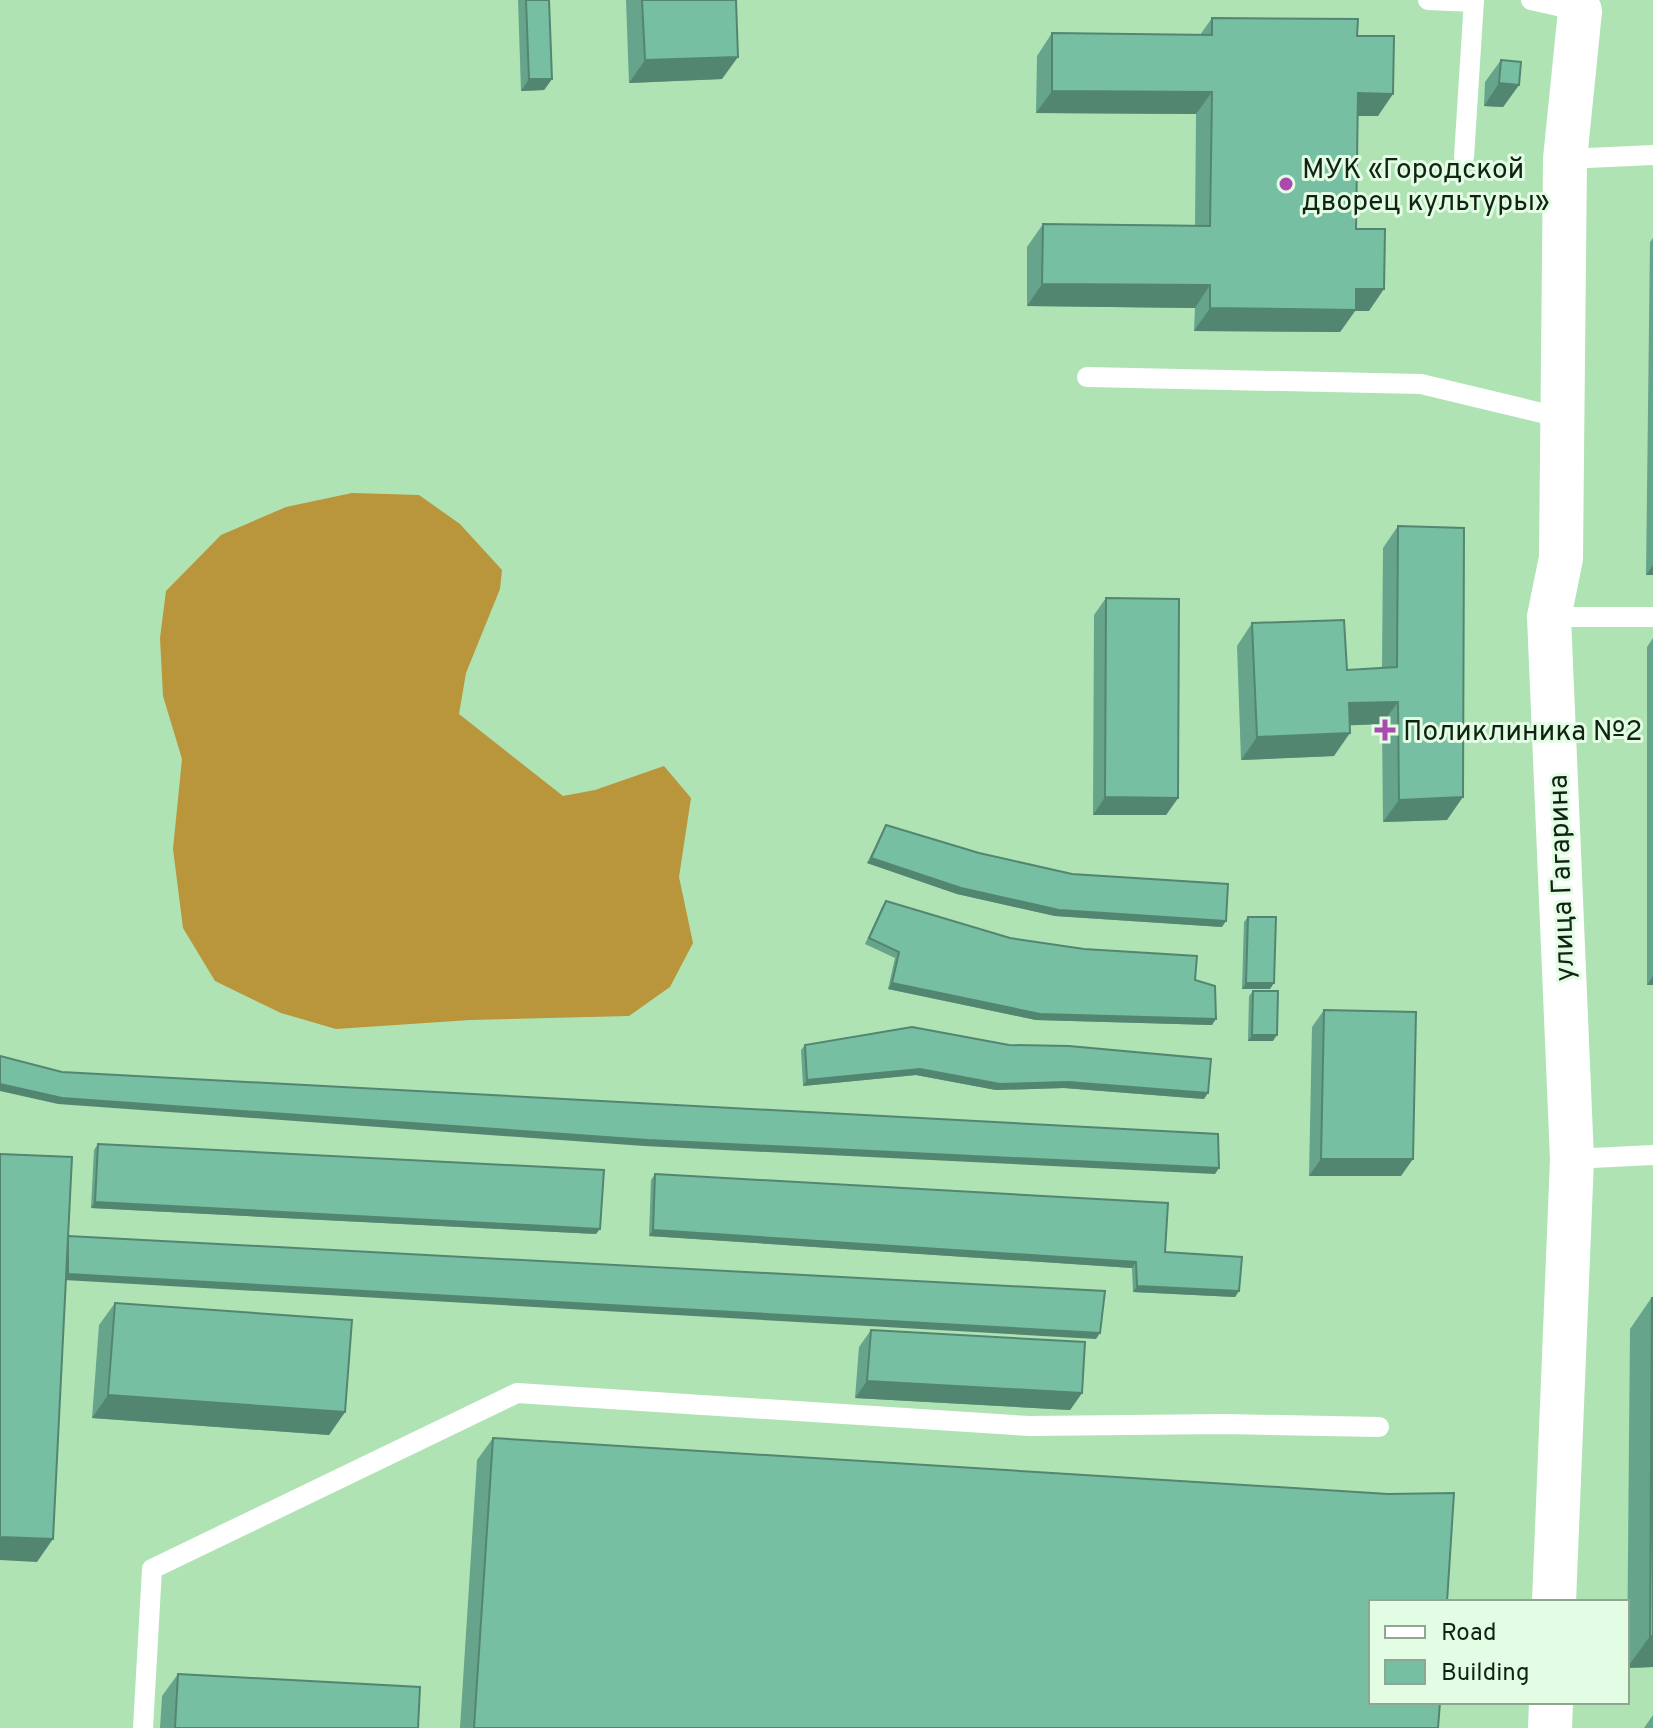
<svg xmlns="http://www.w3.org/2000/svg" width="1653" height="1728" font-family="Overpass,sans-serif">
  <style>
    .forest { fill: #b9953c }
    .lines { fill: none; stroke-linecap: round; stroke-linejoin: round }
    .service { stroke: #fff; stroke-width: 20 }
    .tertiary { stroke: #fff; stroke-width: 44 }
    .wall { fill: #66a48b }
    .shaded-wall { fill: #538671 }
    .building { fill: #77bfa2; stroke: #538671; stroke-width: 2 }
    .poi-dot { fill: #ac49ae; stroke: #e3fce4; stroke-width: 3 }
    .labels { text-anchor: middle; stroke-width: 6; stroke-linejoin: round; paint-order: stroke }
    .poi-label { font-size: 28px; fill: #112413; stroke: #e3fce4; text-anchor: start }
    .street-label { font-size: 28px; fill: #112413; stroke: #e3fce4 }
  </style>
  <rect width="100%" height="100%" fill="#afe3b3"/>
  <polygon class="forest" points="352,493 419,495 460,524 502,570 500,589 466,673 459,714 563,796 595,790 664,766 691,798 679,877 693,943 670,987 629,1016 470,1020 336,1029 281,1013 215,981 183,928 173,849 182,759 163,696 160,638 166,591 221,535 286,507"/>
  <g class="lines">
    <g class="service">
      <polyline points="1428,0 1474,2"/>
      <polyline points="1531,0 1580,11"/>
      <polyline points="1464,157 1474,0"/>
      <polyline points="1565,159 1653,155"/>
      <polyline points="1087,377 1421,384 1563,418"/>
      <polyline points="1549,617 1653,617"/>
      <polyline points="1572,1159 1653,1155"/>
      <polyline points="143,1728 152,1569 517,1393 1029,1426 1225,1424 1379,1427"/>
    </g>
    <g class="tertiary">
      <polyline points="1554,1602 1572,1159 1549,617 1561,558 1565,159 1580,11"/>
      <polyline points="1550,1728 1551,1702"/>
    </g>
  </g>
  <g class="wall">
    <polygon points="518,0 549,0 552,79 544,90 521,91"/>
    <polygon points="626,0 736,0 722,79 629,83"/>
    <polygon points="1212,18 1357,36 1378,116 1357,116 1356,229 1369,311 1355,311 1340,332 1194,331 1195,308 1027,306 1027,247 1043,224 1195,225 1196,114 1036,113 1037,56 1052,33 1200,35"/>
    <polygon points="1501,60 1519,85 1503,107 1484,106 1485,82"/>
    <polygon points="1653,238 1653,575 1646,575 1650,242"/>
    <polygon points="1398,526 1447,820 1383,822 1382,724 1349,725 1334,756 1241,760 1237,646 1252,623 1347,670 1382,668 1383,548"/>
    <polygon points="1106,598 1178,798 1166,815 1093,815 1094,615"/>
    <polygon points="1653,638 1653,985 1647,985 1647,647"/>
    <polygon points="886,825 1222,927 1055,916 957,894 867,863"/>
    <polygon points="886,901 1010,938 1195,980 1212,1025 1036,1020 888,989 895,958 865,944 882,907"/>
    <polygon points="1248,917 1270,989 1242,989 1244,922"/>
    <polygon points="1253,991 1273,1041 1248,1041 1249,996"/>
    <polygon points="1324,1010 1401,1176 1309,1176 1312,1027"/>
    <polygon points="805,1045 1204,1099 1064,1088 996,1090 916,1075 803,1086 801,1050"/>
    <polygon points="98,1144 596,1234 91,1208 94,1150"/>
    <polygon points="655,1174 1165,1252 1239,1291 1235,1297 1133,1292 1132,1268 649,1236 651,1180"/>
    <polygon points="1652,1297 1653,1667 1627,1668 1630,1329"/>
    <polygon points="115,1303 345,1412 329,1435 92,1418 99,1325"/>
    <polygon points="871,1330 1082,1393 1070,1410 855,1398 859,1347"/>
    <polygon points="493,1438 1438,1728 460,1728 477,1460"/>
    <polygon points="178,1674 418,1728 160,1728 162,1696"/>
    <polygon points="1653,1715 1653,1728 1644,1728"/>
  </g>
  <g class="shaded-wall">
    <polygon points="738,57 722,79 629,83 645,60"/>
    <polygon points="529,79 552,79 544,90 521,91"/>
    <polygon points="1499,83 1519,85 1503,107 1484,106"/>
    <polygon points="1052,91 1212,92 1196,114 1036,113"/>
    <polygon points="1358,93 1393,94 1378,116 1342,116"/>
    <polygon points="1042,284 1210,285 1195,308 1027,306"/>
    <polygon points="1356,289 1384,289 1369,311 1355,311 1340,332 1194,331 1210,308"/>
    <polygon points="1653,565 1653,575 1646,575"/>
    <polygon points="1398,702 1382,724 1334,726 1349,703"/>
    <polygon points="1350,733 1334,756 1241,760 1257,737"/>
    <polygon points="1105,797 1178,798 1166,815 1093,815"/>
    <polygon points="1463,797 1447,820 1383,822 1399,800"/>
    <polygon points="871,858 1226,921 1222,927 1055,916 957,894 867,863"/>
    <polygon points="1653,976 1653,985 1647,985"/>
    <polygon points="892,983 1216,1019 1212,1025 1036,1020 888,989"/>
    <polygon points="1246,983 1274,983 1270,989 1242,989"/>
    <polygon points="1252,1035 1277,1035 1273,1041 1248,1041"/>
    <polygon points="920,1069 1068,1082 1208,1093 1204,1099 1064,1088 996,1090 916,1075 803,1086 807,1080"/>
    <polygon points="0,1084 1219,1168 1215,1174 644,1146 58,1104 0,1091"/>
    <polygon points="1321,1159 1413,1159 1401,1176 1309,1176"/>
    <polygon points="95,1202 600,1229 596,1234 91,1208"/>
    <polygon points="653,1230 1136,1262 1132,1268 649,1236"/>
    <polygon points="68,1274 1100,1333 1096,1339 64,1280"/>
    <polygon points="1137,1286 1239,1291 1235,1297 1133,1292"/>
    <polygon points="867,1381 1082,1393 1070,1410 855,1398"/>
    <polygon points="108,1395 345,1412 329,1435 92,1418"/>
    <polygon points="0,1537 53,1539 37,1562 0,1560"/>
    <polygon points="1650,1636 1653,1636 1653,1667 1627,1668"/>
  </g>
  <g class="building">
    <polygon points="526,0 549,0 552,79 529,79"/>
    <polygon points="642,0 736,0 738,57 645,60"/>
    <polygon points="1212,18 1358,19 1357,36 1394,36 1393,94 1358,93 1356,229 1385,229 1384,289 1356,289 1356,310 1210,308 1210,285 1042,284 1043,224 1210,226 1212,92 1052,91 1052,33 1212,35"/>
    <polygon points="1501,60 1521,62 1519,85 1499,83"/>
    <polygon points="1398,526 1464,528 1463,797 1399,800 1398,702 1349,703 1350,733 1257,737 1252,623 1344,620 1347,670 1397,667"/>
    <polygon points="1106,598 1179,599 1178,798 1105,797"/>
    <polygon points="886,825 979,853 1072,874 1228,884 1226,921 1059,910 961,888 871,858"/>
    <polygon points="886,901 1010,938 1084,949 1197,956 1195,980 1215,986 1216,1019 1040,1014 892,983 899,952 869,938"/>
    <polygon points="1248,917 1276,917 1274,983 1246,983"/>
    <polygon points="1253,991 1278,991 1277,1035 1252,1035"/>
    <polygon points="1324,1010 1416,1012 1413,1159 1321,1159"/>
    <polygon points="912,1027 1009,1045 1069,1046 1211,1059 1208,1093 1068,1082 1000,1084 920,1069 807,1080 805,1045"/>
    <polygon points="0,1056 62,1072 1218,1134 1219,1168 648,1140 62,1098 0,1084"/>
    <polygon points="98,1144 604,1170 600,1229 95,1202"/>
    <polygon points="0,1154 72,1157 53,1539 0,1537"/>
    <polygon points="655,1174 1168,1203 1165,1252 1242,1257 1239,1291 1137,1286 1136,1262 653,1230"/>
    <polygon points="68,1236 1105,1291 1100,1333 68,1274"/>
    <polygon points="1652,1297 1653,1636 1650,1636"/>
    <polygon points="115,1303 352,1320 345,1412 108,1395"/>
    <polygon points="871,1330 1085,1342 1082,1393 867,1381"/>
    <polygon points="493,1438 1388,1494 1454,1493 1447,1602 1371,1602 1371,1702 1440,1702 1438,1728 474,1728"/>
    <polygon points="178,1674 420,1687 418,1728 175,1728"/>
  </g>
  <g class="poi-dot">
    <circle cx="1286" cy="184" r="8"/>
    <path d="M1381 718h8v8h8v8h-8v8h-8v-8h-8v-8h8z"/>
  </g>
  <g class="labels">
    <g class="poi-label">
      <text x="1302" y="178">МУК «Городской<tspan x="1302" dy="32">дворец культуры»</tspan></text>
      <text x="1403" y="740">Поликлиника №2</text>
    </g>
    <g class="street-label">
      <text transform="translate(1560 878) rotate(-92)" y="10">улица Гагарина</text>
    </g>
  </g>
  <rect x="1369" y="1600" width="260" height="104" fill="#e3fce4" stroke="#8fa690" stroke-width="2"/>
  <rect x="1385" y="1626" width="40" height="12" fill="#ffffff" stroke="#8fa690" stroke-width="2"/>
  <text x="1441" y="1640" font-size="24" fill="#112413">Road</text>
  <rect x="1385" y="1660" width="40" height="24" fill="#77bfa2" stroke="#8fa690" stroke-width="2"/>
  <text x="1441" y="1680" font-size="24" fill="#112413">Building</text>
</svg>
